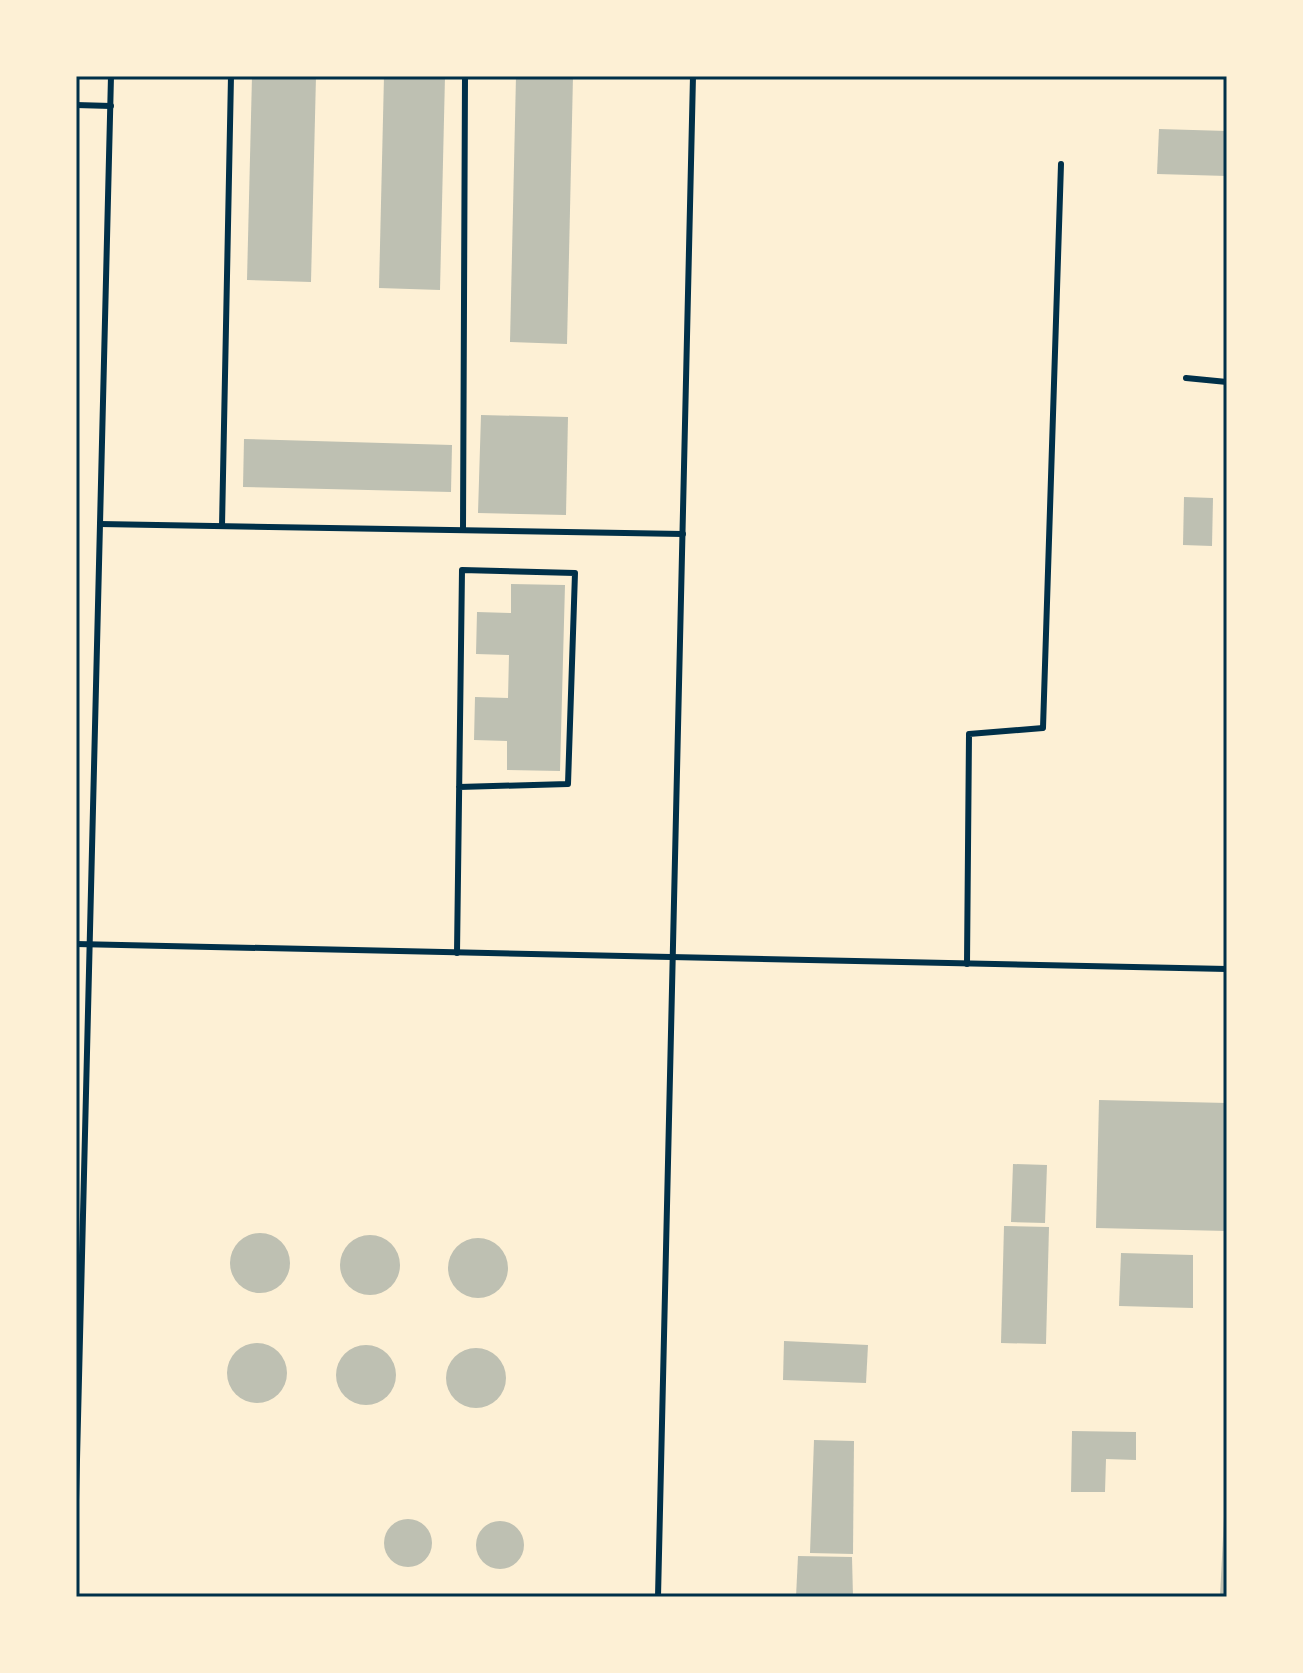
<svg xmlns="http://www.w3.org/2000/svg" width="1303" height="1673" font-family="'Alegreya Sans',sans-serif">
  <style>
    .building { fill: #bec0b2 }
    .lines { fill: none; stroke-linecap: round; stroke-linejoin: round }
    .service { stroke: #003049; stroke-width: 6 }
    .neatline { fill: none; stroke: #003049; stroke-width: 3 }
  </style>
  <rect width="100%" height="100%" fill="#fdf0d5"/>
  <g class="building">
    <polygon points="252,76 316,76 311,282 247,280"/>
    <polygon points="384,76 445,76 440,290 379,288"/>
    <polygon points="516,76 573,76 567,344 510,342"/>
    <polygon points="1159,129 1227,131 1227,176 1157,174"/>
    <polygon points="481,415 568,417 566,515 478,513"/>
    <polygon points="244,439 452,445 451,492 243,487"/>
    <polygon points="1184,497 1213,498 1212,546 1183,545"/>
    <polygon points="511,584 565,585 560,771 507,770 507,741 474,740 475,697 508,698 509,655 476,654 477,612 511,613"/>
    <polygon points="1099,1100 1227,1103 1227,1231 1096,1228"/>
    <polygon points="1013,1164 1047,1165 1045,1223 1011,1222"/>
    <polygon points="1004,1226 1049,1227 1046,1344 1001,1343"/>
    <circle cx="260" cy="1263" r="30"/>
    <circle cx="370" cy="1265" r="30"/>
    <circle cx="478" cy="1268" r="30"/>
    <polygon points="1121,1253 1193,1255 1193,1308 1119,1306"/>
    <polygon points="784,1341 868,1345 866,1383 783,1380"/>
    <circle cx="257" cy="1373" r="30"/>
    <circle cx="366" cy="1375" r="30"/>
    <circle cx="476" cy="1378" r="30"/>
    <polygon points="1072,1431 1136,1432 1136,1460 1106,1459 1105,1492 1071,1492"/>
    <polygon points="814,1440 854,1441 853,1554 810,1553"/>
    <polygon points="1224,1517 1227,1517 1227,1597 1220,1597"/>
    <circle cx="408" cy="1543" r="24"/>
    <circle cx="500" cy="1545" r="24"/>
    <polygon points="798,1556 852,1557 853,1597 796,1597"/>
  </g>
  <g class="lines">
    <g class="service">
      <polyline points="76,105 111,106"/>
      <polyline points="1186,378 1227,382"/>
      <polyline points="100,524 683,534"/>
      <polyline points="222,526 231,76"/>
      <polyline points="463,530 465,76"/>
      <polyline points="76,944 1227,969"/>
      <polyline points="457,953 462,570 575,573 568,784 459,787"/>
      <polyline points="967,964 969,734 1043,728 1061,164"/>
      <polyline points="76,1500 111,76"/>
      <polyline points="658,1597 693,76"/>
    </g>
  </g>
  <rect width="1303" height="1673" fill="none" stroke="#fdf0d5" stroke-width="156"/>
  <rect x="78" y="78" width="1147" height="1517" class="neatline"/>
</svg>
